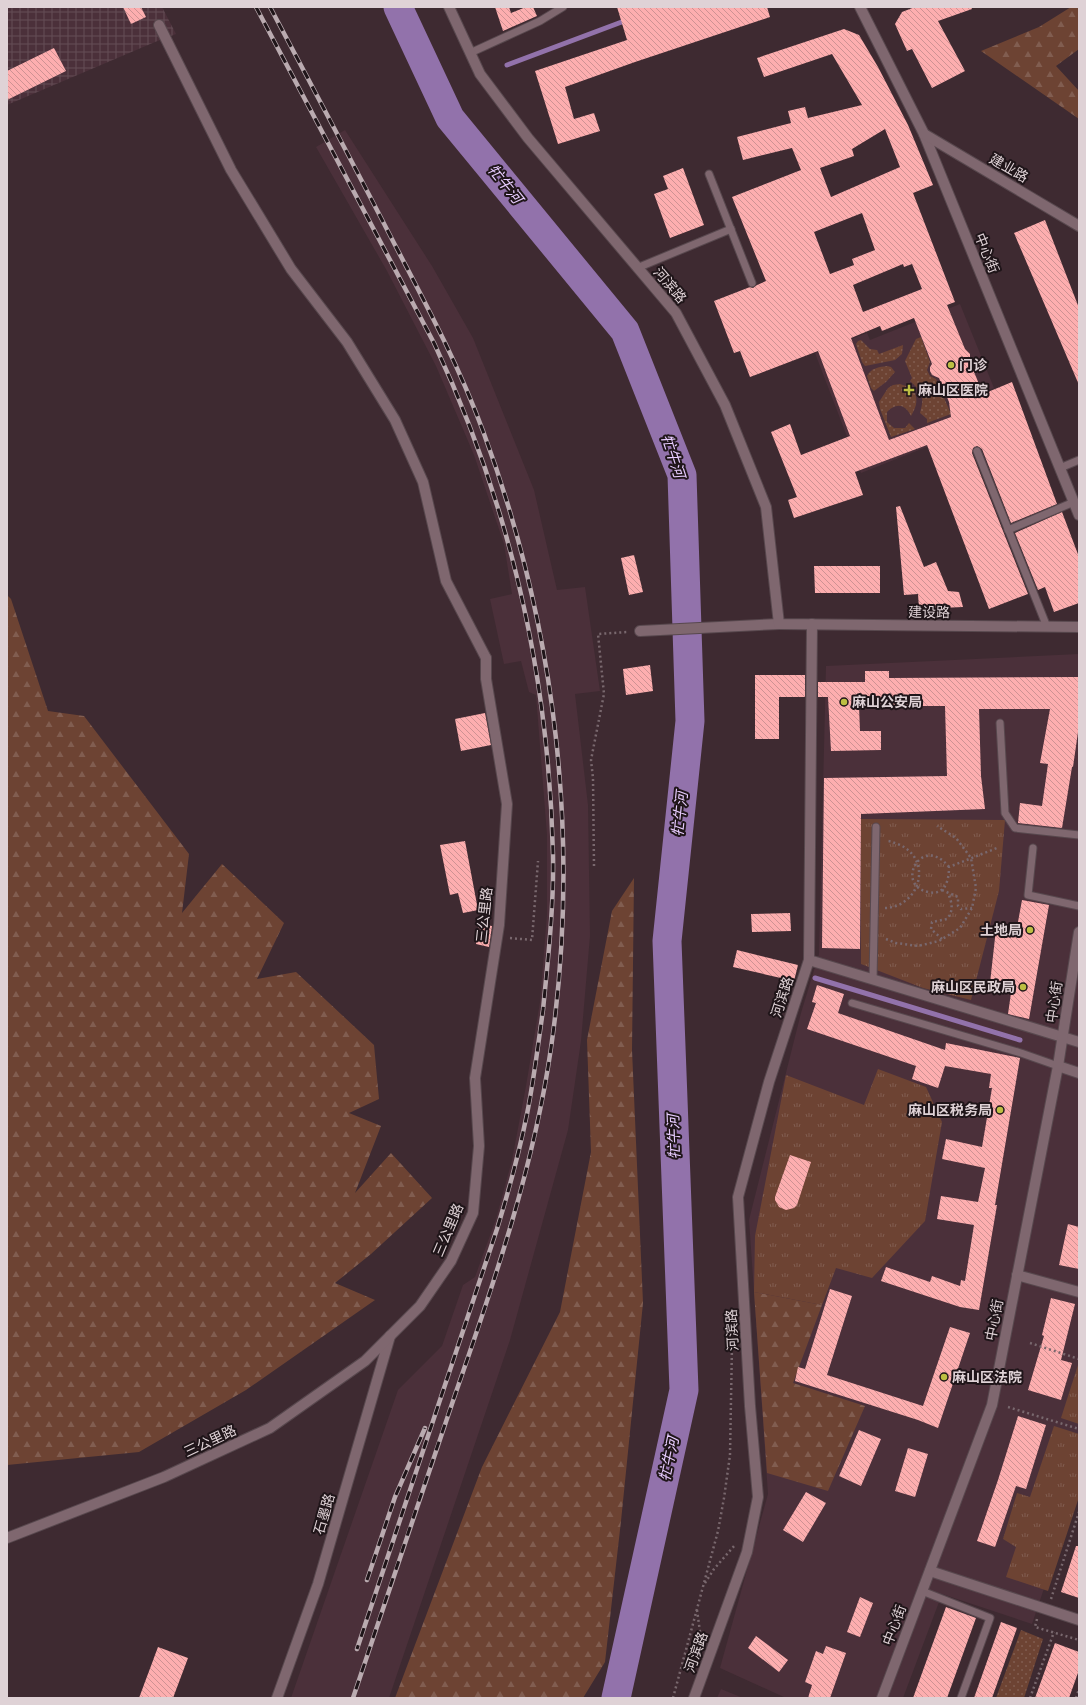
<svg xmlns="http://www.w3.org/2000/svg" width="1086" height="1705" font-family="Manrope,'Noto Sans SC',sans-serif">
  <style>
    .built { fill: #4b303a }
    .industrial { fill: url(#industrial-grid) }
    .grass { fill: url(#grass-dots) }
    .forest { fill: url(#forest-firs) }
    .park { fill: url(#park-tufts) }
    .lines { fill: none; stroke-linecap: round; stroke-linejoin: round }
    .stream { stroke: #9272ab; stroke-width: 5 }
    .river { stroke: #9272ab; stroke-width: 29 }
    .building { fill: url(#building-back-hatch); fill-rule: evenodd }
    .lane-casing { stroke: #58484e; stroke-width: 9 }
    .street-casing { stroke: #58484e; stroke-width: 12 }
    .secondary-casing { stroke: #58484e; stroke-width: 12 }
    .path { stroke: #79686e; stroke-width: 2.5; stroke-dasharray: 2 3; stroke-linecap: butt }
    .lane { stroke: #7f676f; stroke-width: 7 }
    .street { stroke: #7f676f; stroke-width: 10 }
    .secondary { stroke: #7f676f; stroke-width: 10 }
    .rail-casing { stroke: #baabb0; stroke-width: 4.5 }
    .rail { stroke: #1f1519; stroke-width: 3; stroke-dasharray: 9; stroke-linecap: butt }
    .poi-dot { fill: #bdbf43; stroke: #1f1519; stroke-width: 1.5 }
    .labels { text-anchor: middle; stroke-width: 4; stroke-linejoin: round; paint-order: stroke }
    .street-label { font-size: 14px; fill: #dfd2d6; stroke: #1f1519 }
    .poi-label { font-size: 14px; font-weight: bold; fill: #dfd2d6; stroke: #1f1519; text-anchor: start }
    .water-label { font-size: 15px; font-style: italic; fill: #e8cdff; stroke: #1f1519 }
  </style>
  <defs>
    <pattern id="industrial-grid" width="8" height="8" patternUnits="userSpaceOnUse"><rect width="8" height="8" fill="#4b303a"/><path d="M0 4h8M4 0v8" fill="none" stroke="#644d56"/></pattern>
    <pattern id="grass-dots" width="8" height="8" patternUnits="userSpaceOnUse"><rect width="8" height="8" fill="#6d4333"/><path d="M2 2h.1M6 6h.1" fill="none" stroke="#815d50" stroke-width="1.8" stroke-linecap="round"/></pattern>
    <pattern id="forest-firs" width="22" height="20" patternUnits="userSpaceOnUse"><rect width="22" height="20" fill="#6d4333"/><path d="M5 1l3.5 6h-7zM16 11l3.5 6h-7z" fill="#815d50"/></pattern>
    <pattern id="park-tufts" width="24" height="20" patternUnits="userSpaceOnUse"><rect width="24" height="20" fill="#6d4333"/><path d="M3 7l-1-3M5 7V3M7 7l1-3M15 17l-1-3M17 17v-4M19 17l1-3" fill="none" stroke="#815d50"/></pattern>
    <pattern id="building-back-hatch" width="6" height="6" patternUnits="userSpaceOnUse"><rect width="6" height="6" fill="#fdaeaf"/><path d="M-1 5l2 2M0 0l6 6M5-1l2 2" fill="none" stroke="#ce9293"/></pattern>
  </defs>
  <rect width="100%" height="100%" fill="#3e2a31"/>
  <g class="built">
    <polygon points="345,130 432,266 473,338 534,490 557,590 585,587 600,691 575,694 588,805 590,936 581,1041 568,1130 510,1340 389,1698 291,1698 398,1390 442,1346 463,1285 475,1277 496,1219 512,1160 526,1086 540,1002 547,914 547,835 536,695 529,692 521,661 504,664 490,599 512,594 504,544 474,455 436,366 387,271 316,147"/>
    <polygon points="960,304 994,388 985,391 990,404 987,423 861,473 815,353 867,333 870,340"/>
    <polygon points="1079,654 1079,1485 1032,1624 942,1594 903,1698 786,1698 720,1668 768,1494 749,1220 801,1013 819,954 826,666"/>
    <polygon points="721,1689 743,1698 717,1698"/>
  </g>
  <polygon class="industrial" points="7,7 162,7 176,34 155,42 7,105"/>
  <g class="grass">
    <path d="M921,337l9,25 -3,8 3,6 6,3 15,35 -24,9v-4l-7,-6c5,-17 2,-21 -10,-32l2,-3 -7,-17 11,-22z"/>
    <polygon points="861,340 870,349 877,350 879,354 903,345 902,354 895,360 865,366 862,362 856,344 858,341"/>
    <path d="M887,366l4,1 4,5 -9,10 -12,9 -3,-3 -4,-12c4,-8 12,-9 20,-10z"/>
    <path d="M900,384l12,4c7,10 5,18 -1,28 -6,-13 -16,-13 -24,-4v10l7,6h11l4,-5 6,6 -24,8 -11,-28 -1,-7 9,-14 5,-3z"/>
    <polygon points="1021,1630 1043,1639 1024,1698 996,1698"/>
  </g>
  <g class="forest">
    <polygon points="1071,7 1079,7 1079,49 1056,66 1079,91 1079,119 981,51 1039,27"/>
    <polygon points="7,595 11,599 48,711 84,716 189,854 182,913 222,864 284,923 257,979 296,972 374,1045 379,1099 349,1113 381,1126 355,1193 391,1153 432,1198 371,1254 335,1283 375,1300 246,1390 139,1452 7,1465"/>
    <polygon points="634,878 632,1050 643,1303 621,1521 605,1662 583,1698 395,1698 482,1467 560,1312 591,1152 587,1040 612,911"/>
    <polygon points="754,1292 822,1305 793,1383 865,1406 828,1491 767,1473"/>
  </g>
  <g class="park">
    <polygon points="861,819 1005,820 999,891 971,1000 923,988 861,964"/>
    <polygon points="878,1069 926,1087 942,1122 925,1221 872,1278 836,1268 822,1305 754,1292 755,1236 786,1075 864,1105"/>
    <polygon points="1078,1365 1079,1365 1079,1424 1061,1418"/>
    <polygon points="1054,1426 1079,1434 1079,1497 1048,1591 1006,1577 1016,1547 1003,1539 1017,1493 1030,1497"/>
  </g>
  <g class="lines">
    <g class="stream">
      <polyline points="507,65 627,20"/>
      <polyline points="815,978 1020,1040"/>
    </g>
    <polyline class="river" points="398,7 450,118 625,331 682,475 690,721 667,941 684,1390 616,1698"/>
  </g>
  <g class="building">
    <polygon points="123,7 141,7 146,17 131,24"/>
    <polygon points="495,7 509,7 511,13 526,7 533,7 537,16 503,31"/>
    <polygon points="617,7 767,7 770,17 635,62 565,87 574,119 594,113 600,131 558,144 535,71 627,40"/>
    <polygon points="915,7 971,7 972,9 938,21 965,71 932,88 912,49 907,51 895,24 902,12"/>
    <path d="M844,29l15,6 19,32 30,58 25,60 -20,8 42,109 -8,3 18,44 5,5v8l13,32 29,-12 45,122 -46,19 -29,-74 -5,-3 -4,2 -1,5 56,141 -39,15 -62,-164 -72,27 8,23 -69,23 -6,-18 9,-3 -26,-65 19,-8 11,31 49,-19 -32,-85 -68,26 -10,-26 -6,2 -20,-52 36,-14 3,1 4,-3 9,-4 -34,-84 69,-27 -9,-22 -49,12 -6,-23 54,-14 -3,-12 17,-4 3,11 54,-13 -30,-51 -68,23 -7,-19zM885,129l15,38 -69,30 -11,-29 34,-12 -2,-7zM862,213l13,37 -23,9 2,6 -24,9 -16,-42zM903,264l1,3 8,-3 10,25 -59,23 -10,-27zM914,318l18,46 -2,3v4l2,4 7,3 10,24 2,15 -62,23 -38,-102 29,-12 2,5z"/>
    <polygon points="54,48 66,71 7,100 7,71"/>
    <polygon points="683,168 704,225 670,238 654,194 668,189 663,176"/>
    <polygon points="1045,220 1079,308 1079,385 1014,233"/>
    <polygon points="900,506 924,567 936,562 948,591 959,592 963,607 919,609 918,594 904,595 896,507"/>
    <polygon points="1062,512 1079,557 1079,603 1054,612 1045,587 1038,590 1015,533"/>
    <polygon points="634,555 643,592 629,595 621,558"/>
    <polygon points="814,566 880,566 880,593 815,593"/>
    <polygon points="650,665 653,691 626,695 623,669"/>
    <polygon points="865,671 889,671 889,678 1079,677 1079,733 1078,732 1073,767 1072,767 1062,828 1018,823 1020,803 1042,806 1048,764 1040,763 1050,709 979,709 981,776 985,809 861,814 860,949 822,948 824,778 947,776 945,706 859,706 860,731 881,731 881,750 831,751 828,697 818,697 818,682 865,682"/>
    <polygon points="755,675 805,675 805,697 779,697 779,739 755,739"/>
    <polygon points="485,713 491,745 461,751 455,719"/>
    <polygon points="465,841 478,910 463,913 458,893 450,895 440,845"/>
    <polygon points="1022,900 1049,905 1029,1019 1008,1014 1012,986 990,983 996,929 1016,933"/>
    <polygon points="790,913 791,931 752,932 751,914"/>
    <polygon points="479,924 492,926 489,947 476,944"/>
    <polygon points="737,950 798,965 794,981 733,967"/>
    <polygon points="817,985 844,994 838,1013 945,1050 946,1043 1020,1058 995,1205 997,1205 979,1310 960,1307 881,1281 886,1267 930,1282 932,1276 960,1286 961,1280 965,1281 974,1225 937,1219 941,1196 978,1202 985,1168 942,1159 946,1139 982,1147 992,1088 989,1088 991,1074 945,1066 938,1088 912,1079 916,1066 807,1029 816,1003 812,1002"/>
    <polygon points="790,1155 811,1162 797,1205 794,1208 786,1210 779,1207 775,1200 775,1197"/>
    <polygon points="1068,1224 1079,1227 1079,1269 1059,1265"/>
    <polygon points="830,1289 852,1296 827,1375 923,1406 950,1327 970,1333 938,1428 918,1420 795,1381 798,1367 805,1369"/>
    <polygon points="1051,1298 1075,1304 1061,1360 1072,1363 1061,1400 1028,1390 1044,1336 1042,1335"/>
    <polygon points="1018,1416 1046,1425 1026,1489 1016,1486 995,1547 977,1541 998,1480"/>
    <polygon points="859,1430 881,1439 861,1486 839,1476"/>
    <polygon points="908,1448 928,1454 915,1497 895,1491"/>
    <polygon points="806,1492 826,1503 803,1542 783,1530"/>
    <polygon points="1076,1546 1079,1546 1079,1598 1061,1592"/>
    <polygon points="860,1597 873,1603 860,1637 847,1632"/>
    <polygon points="946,1607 976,1618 947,1698 913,1698"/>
    <polygon points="1001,1622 1017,1628 992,1698 974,1698"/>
    <polygon points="756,1636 788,1660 779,1672 748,1648"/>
    <polygon points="1055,1643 1079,1652 1079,1670 1069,1698 1035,1698"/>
    <polygon points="826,1646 846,1653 830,1698 808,1698 812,1685 805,1682 816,1651 823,1654"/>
    <polygon points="158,1647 188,1658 173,1698 139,1698"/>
  </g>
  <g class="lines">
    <g class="lane-casing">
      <g id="lane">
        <polyline points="470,53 540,21 563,7"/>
        <polyline points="709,174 752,283"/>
        <polyline points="637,268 731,229"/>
        <polyline points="977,451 1047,627"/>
        <polyline points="1060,468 1079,460"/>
        <polyline points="1008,530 1074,502"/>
        <polyline points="1000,723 1005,813 1015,828 1079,835"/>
        <polyline points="1033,848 1028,895 1079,906"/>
        <polyline points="873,980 876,827"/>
        <polyline points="852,1003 1021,1053 1058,1066"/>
        <polyline points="922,1591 990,1618 961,1698"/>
      </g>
    </g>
    <g class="street-casing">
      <g id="street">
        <polyline points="159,25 231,170 291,269 347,342 395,420 423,482 446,581 486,658"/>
        <polyline points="812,624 809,960 1079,1042"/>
        <polyline points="640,631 779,624"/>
        <polyline points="1058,1066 1079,1073"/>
        <polyline points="1017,1275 1079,1292"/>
        <polyline points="930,1571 1079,1620"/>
        <polyline points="277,1698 318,1584 390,1336"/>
        <polyline points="694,1698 747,1552 758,1497 750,1406 738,1197 769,1082 809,960"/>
      </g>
    </g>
    <g class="secondary-casing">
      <g id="secondary">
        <polyline points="449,7 480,74 528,138 676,313 725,405 766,507 779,624 1079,627"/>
        <polyline points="860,7 924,134 1079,515"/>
        <polyline points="924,134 1079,226"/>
        <polyline points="7,1538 164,1477 270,1428 365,1361 420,1306 451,1261 473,1213 479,1146 475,1078 499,925 507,804 486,679 486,658"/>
        <polyline points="882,1698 992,1405 1058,1066 1079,932"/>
      </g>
    </g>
    <g class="path">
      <polyline points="594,866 593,778 591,760 604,694 598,634 628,632"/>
      <path d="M949,867c-27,-34 -55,18 -21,25 17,4 21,-11 21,-25l48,-19"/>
      <polyline points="942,890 958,897 958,906 961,909 972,908"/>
      <path d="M885,908c35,-1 49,-49 13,-64 -4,-1 -7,-3 -11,-3"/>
      <polyline points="510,938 532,940 538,861"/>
      <polyline points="886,939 896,943 918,946 939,941 960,928 972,908 976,888 971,858 956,838 937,826"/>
      <path d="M942,939l-11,-10 1,-7 15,-3c7,-9 5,-16 1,-26"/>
      <polyline points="1030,1343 1079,1359"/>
      <polyline points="1008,1407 1079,1429"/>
      <polyline points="705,1583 714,1569 735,1545"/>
      <polyline points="1051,1599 1079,1512"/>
      <polyline points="697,1610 701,1639"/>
      <polyline points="1037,1619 1035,1627 1079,1640"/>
      <polyline points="673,1698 718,1531 724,1498 730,1455 732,1345"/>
      <polyline points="1030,1698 1054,1632"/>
      <polyline points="1076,1698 1079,1689"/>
    </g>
    <use href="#lane" class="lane"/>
    <use href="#street" class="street"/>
    <use href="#secondary" class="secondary"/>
    <g class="rail-casing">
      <g id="rail">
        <path d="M256,7l178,336c76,161 115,334 119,512 1,51 -5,104 -10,155 -5,35 -9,69 -16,104 -8,39 -18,76 -30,115l-140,420"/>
        <path d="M270,7c42,79 84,158 125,238 32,61 64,121 88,186 73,197 98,409 68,617 -17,118 -56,232 -95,344 -35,102 -69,204 -103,306"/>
        <polyline points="367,1580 395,1497 425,1428"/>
      </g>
    </g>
    <use href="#rail" class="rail"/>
  </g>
  <g class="poi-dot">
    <circle cx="951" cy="365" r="4"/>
    <path d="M907 384h4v4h4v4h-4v4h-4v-4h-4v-4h4z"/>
    <circle cx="844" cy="702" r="4"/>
    <circle cx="1030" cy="930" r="4"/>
    <circle cx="1023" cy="987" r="4"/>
    <circle cx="1000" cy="1110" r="4"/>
    <circle cx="944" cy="1377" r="4"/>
  </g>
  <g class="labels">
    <g class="street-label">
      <text transform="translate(1009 168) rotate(30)" y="5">建业路</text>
      <text transform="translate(987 253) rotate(68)" y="5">中心街</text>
      <text transform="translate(670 285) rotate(50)" y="5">河滨路</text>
      <text transform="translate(929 612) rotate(1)" y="5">建设路</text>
      <text transform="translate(484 915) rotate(-84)" y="5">三公里路</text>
      <text transform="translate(782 997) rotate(-72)" y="5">河滨路</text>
      <text transform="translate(1054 1002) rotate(-82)" y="5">中心街</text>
      <text transform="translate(448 1230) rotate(-67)" y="5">三公里路</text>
      <text transform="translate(994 1320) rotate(-79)" y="5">中心街</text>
      <text transform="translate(732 1330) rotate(-93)" y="5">河滨路</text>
      <text transform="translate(210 1441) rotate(-25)" y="5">三公里路</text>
      <text transform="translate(324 1514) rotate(-74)" y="5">石墨路</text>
      <text transform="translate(894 1625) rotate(-69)" y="5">中心街</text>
      <text transform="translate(696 1652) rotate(-70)" y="5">河滨路</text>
    </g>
    <g class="poi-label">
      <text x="959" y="370">门诊</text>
      <text x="918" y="395">麻山区医院</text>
      <text x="852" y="707">麻山公安局</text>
      <text x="1022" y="935" text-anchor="end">土地局</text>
      <text x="1015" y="992" text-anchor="end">麻山区民政局</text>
      <text x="992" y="1115" text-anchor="end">麻山区税务局</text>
      <text x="952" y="1382">麻山区法院</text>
    </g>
    <g class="water-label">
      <text transform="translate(505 184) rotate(51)" y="5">牤牛河</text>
      <text transform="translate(673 456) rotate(72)" y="5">牤牛河</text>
      <text transform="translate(680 814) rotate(-84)" y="5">牤牛河</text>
      <text transform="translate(674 1137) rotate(-92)" y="5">牤牛河</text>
      <text transform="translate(669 1459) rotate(-78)" y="5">牤牛河</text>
    </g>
  </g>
  <rect width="1086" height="1705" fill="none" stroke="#dfd2d6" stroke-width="16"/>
</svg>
